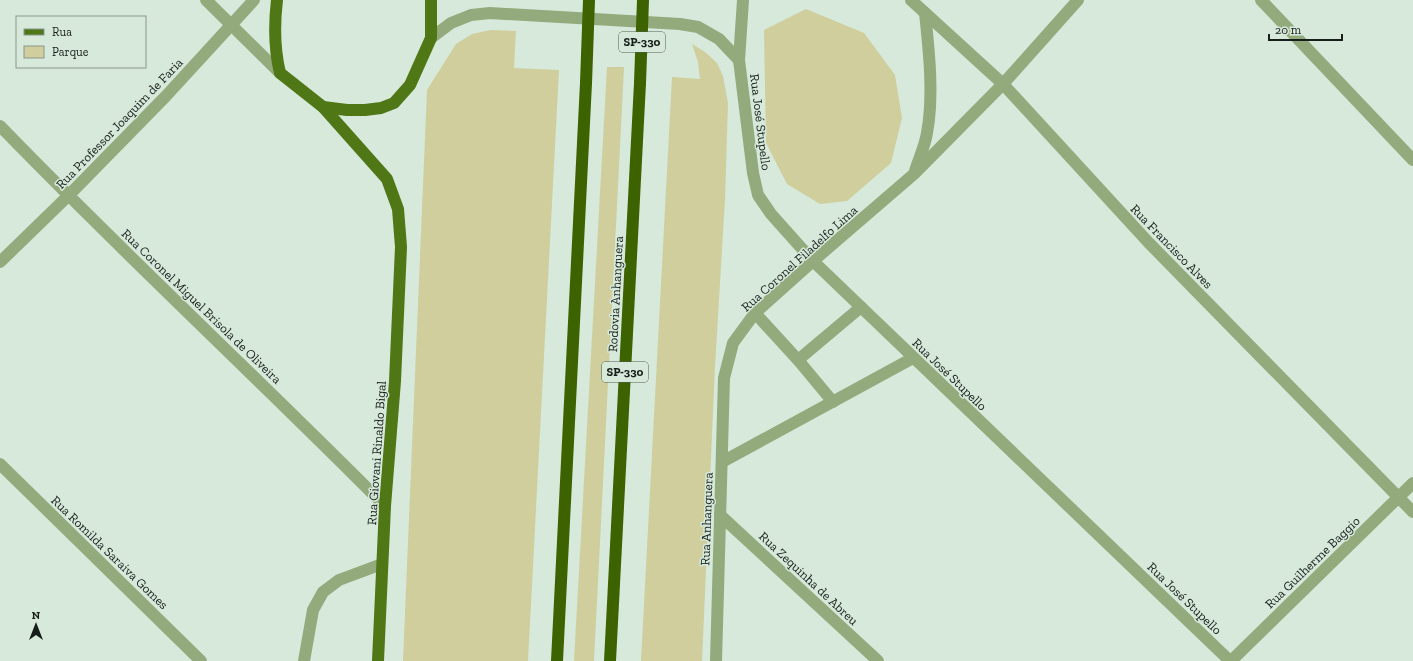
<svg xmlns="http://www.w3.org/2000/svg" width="1413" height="661" font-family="'Zilla Slab',serif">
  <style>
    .green { fill: #cfce9c }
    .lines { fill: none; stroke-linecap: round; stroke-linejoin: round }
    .minor { stroke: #92aa7c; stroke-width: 12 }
    .major { stroke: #4f7715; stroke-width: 12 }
    .highway { stroke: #3d6200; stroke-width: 12 }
    .highway-bridge { stroke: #3d6200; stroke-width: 12 }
    .labels { text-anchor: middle; stroke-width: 3; stroke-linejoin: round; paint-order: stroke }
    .shield { fill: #d6e9db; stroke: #505b53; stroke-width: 1 }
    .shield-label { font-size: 12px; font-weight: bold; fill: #171e19 }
    .street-label { font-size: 13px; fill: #171e19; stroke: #d6e9db }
  </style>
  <rect width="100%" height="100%" fill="#d6e9db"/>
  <g class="green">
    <polygon points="806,9 864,33 895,75 902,118 891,163 847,201 820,204 787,184 766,143 764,30"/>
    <polygon points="491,30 516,31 514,68 559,70 528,661 403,661 427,90 456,44 472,34"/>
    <polygon points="692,44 705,52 717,63 723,76 728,103 725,199 715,367 702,661 641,661 672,77 700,79 698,62"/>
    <polygon points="607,67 624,67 594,661 574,661"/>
  </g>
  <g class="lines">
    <g class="minor">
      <polyline points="206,0 280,73"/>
      <polyline points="743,0 739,60 753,173 758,195 771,214 813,261 1230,661"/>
      <polyline points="911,0 1003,84 1149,243 1413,512"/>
      <polyline points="1261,0 1413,160"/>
      <polyline points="431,38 451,23 471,15 490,13 680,24 698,27 719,39 739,60"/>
      <path d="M0,126c125,129 258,252 385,380"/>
      <path d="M915,171c4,-13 10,-25 12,-38 7,-37 2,-82 -2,-120"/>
      <polyline points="0,262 68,196 166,96 254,0"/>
      <polyline points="755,313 798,360 833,402"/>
      <polyline points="798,360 861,307"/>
      <polyline points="722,462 913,358"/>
      <polyline points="0,464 201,661"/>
      <polyline points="720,515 878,661"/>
      <polyline points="304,661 313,610 323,592 339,580 382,564"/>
      <polyline points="716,661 724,378 733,343 755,313 813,261 914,174 1003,84 1078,0"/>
      <polyline points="1231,661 1413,483"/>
    </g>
    <g class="major">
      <path d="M277,0c-3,25 -3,48 3,73l43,34 64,72 11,30 3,38 -6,134 -10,125 -7,155"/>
      <polyline points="323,107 347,110 365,110 381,108 394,103 410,85 431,38 431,0"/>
    </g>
    <g class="highway">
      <polyline points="557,661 586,83"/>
      <polyline points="610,661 640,83"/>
    </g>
    <g class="highway-bridge">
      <polyline points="586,83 589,0"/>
      <polyline points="640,83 643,0"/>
    </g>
  </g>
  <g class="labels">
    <g class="shield">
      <rect x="619" y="32" width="46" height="20" rx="3"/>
      <rect x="602" y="362" width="46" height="20" rx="3"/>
    </g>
    <g class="shield-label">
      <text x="642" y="46">SP-330</text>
      <text x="625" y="376">SP-330</text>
    </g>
    <g class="street-label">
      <text transform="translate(761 122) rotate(83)" y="5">Rua José Stupello</text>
      <text transform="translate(119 123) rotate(-46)" y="5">Rua Professor Joaquim de Faria</text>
      <text transform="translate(1172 246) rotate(46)" y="5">Rua Francisco Alves</text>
      <text transform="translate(799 258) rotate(-42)" y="5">Rua Coronel Filadelfo Lima</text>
      <text transform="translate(615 294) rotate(-87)" y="5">Rodovia Anhanguera</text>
      <text transform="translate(202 306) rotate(44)" y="5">Rua Coronel Miguel Brisola de Oliveira</text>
      <text transform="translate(950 374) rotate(44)" y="5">Rua José Stupello</text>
      <text transform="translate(376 453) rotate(-86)" y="5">Rua Giovani Rinaldo Bigal</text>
      <text transform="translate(706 519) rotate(-88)" y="5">Rua Anhanguera</text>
      <text transform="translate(110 552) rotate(44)" y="5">Rua Romilda Saraiva Gomes</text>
      <text transform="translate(1312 562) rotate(-44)" y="5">Rua Guilherme Baggio</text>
      <text transform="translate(809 578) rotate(43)" y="5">Rua Zequinha de Abreu</text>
      <text transform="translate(1185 598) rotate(44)" y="5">Rua José Stupello</text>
    </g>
  </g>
  <rect x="16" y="16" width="130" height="52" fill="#d6e9db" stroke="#8a988d"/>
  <rect x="24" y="29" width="20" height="6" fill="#4f7715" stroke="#8a988d"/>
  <text x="52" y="36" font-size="12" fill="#171e19">Rua</text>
  <rect x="24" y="46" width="20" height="12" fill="#cfce9c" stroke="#8a988d"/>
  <text x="52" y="56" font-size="12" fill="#171e19">Parque</text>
  <g transform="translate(36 625)" stroke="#d6e9db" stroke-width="3" paint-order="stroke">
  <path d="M0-3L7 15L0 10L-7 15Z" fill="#171e19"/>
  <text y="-6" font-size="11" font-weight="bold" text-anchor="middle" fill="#171e19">N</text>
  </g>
  <path d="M1269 34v6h73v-6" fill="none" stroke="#171e19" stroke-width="2"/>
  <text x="1275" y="34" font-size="12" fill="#171e19" stroke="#d6e9db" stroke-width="3" paint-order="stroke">20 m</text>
</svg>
